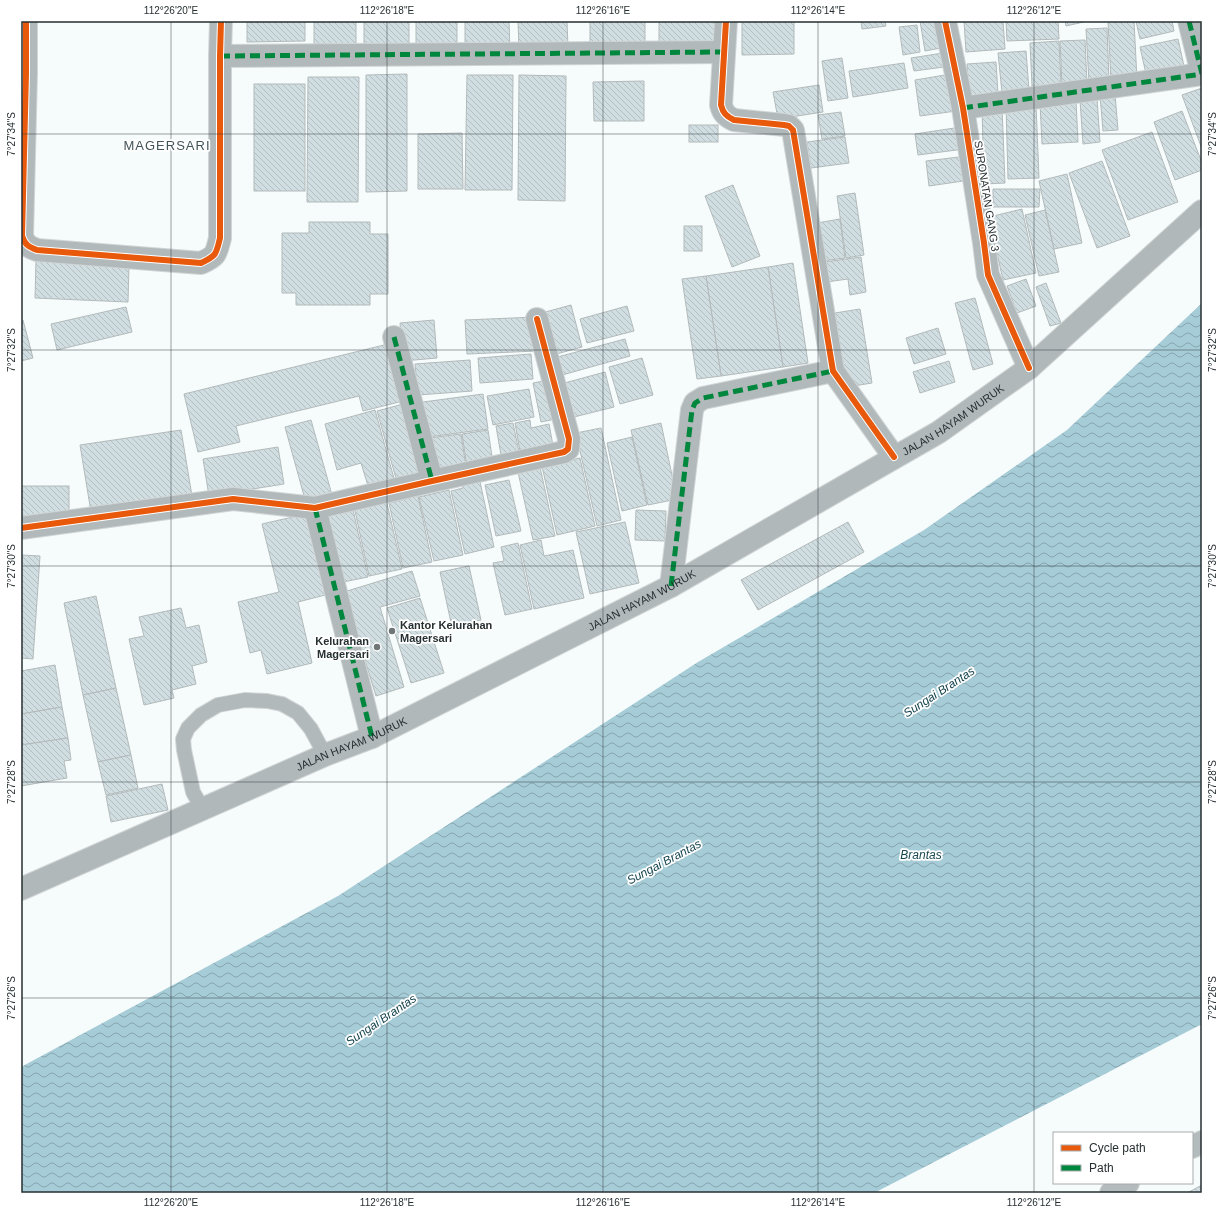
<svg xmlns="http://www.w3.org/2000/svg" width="1223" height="1214" font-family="Helvetica,sans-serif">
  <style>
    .water { fill: url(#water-waves) }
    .building { fill: url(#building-back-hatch); stroke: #b3babb }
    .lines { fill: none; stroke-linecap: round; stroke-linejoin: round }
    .service-casing { stroke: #d1d5d6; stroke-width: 16 }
    .minor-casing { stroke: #d1d5d6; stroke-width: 24 }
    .secondary-casing { stroke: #d1d5d6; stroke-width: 24 }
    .primary-casing { stroke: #d1d5d6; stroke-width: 24 }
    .service { stroke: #b1b9ba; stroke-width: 14 }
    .minor { stroke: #b1b9ba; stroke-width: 22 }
    .secondary { stroke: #b0b8ba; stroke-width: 22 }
    .primary { stroke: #b4bbbd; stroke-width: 22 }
    .quiet { stroke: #00873e; stroke-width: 5; stroke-dasharray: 10 5; stroke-linecap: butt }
    .cycleway-casing { stroke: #fff; stroke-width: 8 }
    .cycleway { stroke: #e8590c; stroke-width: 6 }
    .ticks { fill: none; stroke: #262f31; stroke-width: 1; stroke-opacity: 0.45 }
    .poi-dot { fill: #6f7678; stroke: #fff; stroke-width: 1.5 }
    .labels { text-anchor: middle; stroke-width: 3.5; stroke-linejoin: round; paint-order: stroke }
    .street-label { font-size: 11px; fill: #262f31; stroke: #fff }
    .poi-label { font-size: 11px; font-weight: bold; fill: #262f31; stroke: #fff; text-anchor: start }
    .water-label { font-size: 12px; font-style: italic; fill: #174651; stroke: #fff }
    .quarter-label { font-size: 13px; letter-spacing: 1px; fill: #425459; stroke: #fff }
    .neatline { fill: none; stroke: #262f31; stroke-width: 1.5 }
    .ticks-label { font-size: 10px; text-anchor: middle; fill: #262f31 }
  </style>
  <defs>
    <pattern id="water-waves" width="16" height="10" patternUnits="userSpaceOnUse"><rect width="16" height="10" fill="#a6ccd7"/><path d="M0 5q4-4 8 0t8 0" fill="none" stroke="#87a6af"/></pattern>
    <pattern id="building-back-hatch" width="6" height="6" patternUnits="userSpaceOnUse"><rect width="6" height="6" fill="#d1dee1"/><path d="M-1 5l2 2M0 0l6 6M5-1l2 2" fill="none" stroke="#b3bfc2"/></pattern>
  </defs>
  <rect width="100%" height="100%" fill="#f6fbfb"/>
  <polygon class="water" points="1202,303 1202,1024 874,1193 21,1193 21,1067 338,896 698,662 924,530 1067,430"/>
  <g class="building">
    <polygon points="247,21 305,21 305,41 247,42"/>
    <rect x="314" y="21" width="42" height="23"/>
    <rect x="364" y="21" width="45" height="29"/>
    <polygon points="416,21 457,21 457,50 416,51"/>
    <polygon points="465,21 509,21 510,51 465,52"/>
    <polygon points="518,21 567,21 568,48 519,49"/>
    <rect x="590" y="21" width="55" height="25"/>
    <rect x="659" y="21" width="56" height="25"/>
    <polygon points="742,21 794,21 794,54 742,55"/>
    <polygon points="861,21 885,21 886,26 862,29"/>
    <polygon points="920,21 937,21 941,48 925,51"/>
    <polygon points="964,21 1003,21 1005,49 966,52"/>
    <polygon points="1006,21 1058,21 1059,39 1007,41"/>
    <polygon points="1065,21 1088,21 1066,26"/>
    <polygon points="1108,21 1134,21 1137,80 1111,81"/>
    <polygon points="1136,21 1172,21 1174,31 1140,39"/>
    <polygon points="917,25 920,52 903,55 899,27"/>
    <polygon points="1107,28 1109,81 1089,82 1086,29"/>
    <polygon points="1178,39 1184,66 1146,74 1140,47"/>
    <polygon points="1085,40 1087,84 1062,85 1060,41"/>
    <polygon points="1059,41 1061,84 1032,86 1030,43"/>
    <polygon points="1026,51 1029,90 1002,93 998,53"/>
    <polygon points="943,53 944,67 914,71 911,58"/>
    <polygon points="842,58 848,98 828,101 822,61"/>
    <polygon points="996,62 998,94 969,96 967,64"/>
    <polygon points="904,63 908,88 853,97 849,71"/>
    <polygon points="407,74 407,191 366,192 366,75"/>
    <polygon points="951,74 956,111 920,116 915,80"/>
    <polygon points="467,75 513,75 512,190 465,190"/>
    <polygon points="519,75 566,76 565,201 518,200"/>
    <polygon points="308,77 359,77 358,202 307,202"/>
    <polygon points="644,81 644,121 594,121 593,82"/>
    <rect x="254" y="84" width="51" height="107"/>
    <polygon points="819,85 823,112 778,119 773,92"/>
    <polygon points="1202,88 1202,149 1182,95"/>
    <polygon points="1115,94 1118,130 1103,131 1100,95"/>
    <polygon points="1097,98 1100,142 1083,144 1080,100"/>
    <polygon points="1076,101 1078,142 1042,144 1040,103"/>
    <polygon points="1036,105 1039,178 1008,179 1006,106"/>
    <polygon points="1002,107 1005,183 984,184 982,108"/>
    <polygon points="1182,111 1202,163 1202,170 1175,180 1154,122"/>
    <polygon points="841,112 845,136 822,139 818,115"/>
    <rect x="689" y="125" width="29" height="17"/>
    <polygon points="961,127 964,149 918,155 915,134"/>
    <polygon points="1152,132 1178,202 1128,220 1102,150"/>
    <polygon points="462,133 463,189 418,189 418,134"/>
    <polygon points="845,137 849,163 811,168 807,142"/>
    <polygon points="967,156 970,180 929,186 926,161"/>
    <polygon points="1102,161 1130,236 1097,248 1069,173"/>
    <polygon points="1067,174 1082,243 1054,249 1039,181"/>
    <polygon points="733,185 760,256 732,267 705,196"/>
    <polygon points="993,189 1040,189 1039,207 993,207"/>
    <polygon points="855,193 864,255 846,258 837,196"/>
    <polygon points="1022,209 1036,273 1003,280 989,217"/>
    <polygon points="1045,210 1059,272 1039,276 1025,215"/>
    <polygon points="840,219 845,258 822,261 817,223"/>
    <polygon points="309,222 370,222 370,234 388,234 388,294 370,294 370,305 296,305 296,293 282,293 282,233 309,233"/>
    <rect x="684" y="226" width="18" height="25"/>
    <polygon points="861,257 866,292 850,295 848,279 819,283 817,263"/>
    <polygon points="36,261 129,265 128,302 35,298"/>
    <polygon points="793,263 808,363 783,367 768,267"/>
    <polygon points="768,267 783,367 721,376 706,276"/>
    <polygon points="706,276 721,376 697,379 682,279"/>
    <polygon points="1026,279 1036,306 1017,313 1007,286"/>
    <polygon points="1046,283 1061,323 1050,326 1036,287"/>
    <polygon points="975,298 993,364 973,370 955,303"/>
    <polygon points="571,305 582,347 549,356 538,314"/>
    <polygon points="627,306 634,331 587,343 580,319"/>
    <polygon points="126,307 132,332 57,350 51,324"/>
    <polygon points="860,309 872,383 847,387 835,313"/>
    <polygon points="536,317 537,351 467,354 465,320"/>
    <polygon points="21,320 23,320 33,358 21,361"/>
    <polygon points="434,320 437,358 403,361 400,323"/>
    <polygon points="938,328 946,354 914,364 906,338"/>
    <polygon points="625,339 630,356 555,377 550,359"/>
    <polygon points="388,344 403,401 363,411 359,396 236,426 240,442 198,452 184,394"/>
    <polygon points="531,354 533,379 480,383 478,358"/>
    <polygon points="642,358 653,395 620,404 609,367"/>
    <polygon points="470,360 472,391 418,395 415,364"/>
    <polygon points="949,361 955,382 920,393 913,372"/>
    <polygon points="605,372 614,407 566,419 557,385"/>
    <polygon points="549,380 556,419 541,422 533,383"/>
    <polygon points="529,389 534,417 493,425 487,396"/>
    <polygon points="483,394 488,429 428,437 423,402"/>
    <polygon points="407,403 426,473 397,482 377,411"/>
    <polygon points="375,410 395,482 369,489 361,463 337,470 325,424"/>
    <polygon points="311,420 332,495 306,503 285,427"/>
    <polygon points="530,420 531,428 549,424 554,451 521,457 515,423"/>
    <polygon points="513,423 520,457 502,461 496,426"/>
    <polygon points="661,423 677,499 648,505 631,430"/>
    <polygon points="601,428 621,520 597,526 576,433"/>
    <polygon points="181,430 192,496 91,512 80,445"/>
    <polygon points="488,430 493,463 467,467 462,434"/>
    <polygon points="461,434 466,467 434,472 429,438"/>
    <polygon points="632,437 647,505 622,511 607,443"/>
    <polygon points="278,447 284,484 209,496 203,459"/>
    <polygon points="580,458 595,526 557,535 542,466"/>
    <polygon points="540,467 555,536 533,540 518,472"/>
    <polygon points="479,477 494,547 465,554 451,491 463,488 462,481"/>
    <polygon points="509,480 521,531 496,536 485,485"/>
    <rect x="21" y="486" width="48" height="30"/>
    <polygon points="449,490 463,555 434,561 419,497"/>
    <polygon points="418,496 432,562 403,568 389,503"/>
    <polygon points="386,499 402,569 369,576 354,506"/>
    <polygon points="352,505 368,577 338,583 322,511"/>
    <polygon points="636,510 666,511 665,541 635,540"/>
    <polygon points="310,513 329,594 298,602 312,663 267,674 261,650 250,653 238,602 279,592 262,524"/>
    <polygon points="625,522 639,583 590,594 576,532"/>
    <polygon points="848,522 864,552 758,610 741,580"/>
    <polygon points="541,540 544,556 573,550 584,598 534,609 520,545"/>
    <polygon points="518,543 532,609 505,615 493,563 504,561 501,547"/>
    <polygon points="21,555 40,556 33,659 21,658"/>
    <polygon points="469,566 481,620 452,627 440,572"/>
    <polygon points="412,571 420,596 380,607 404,687 376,696 344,592"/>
    <polygon points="96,596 116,688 83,695 64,603"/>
    <polygon points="420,598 444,673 411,683 387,608"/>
    <polygon points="181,608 186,628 199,625 207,662 192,666 196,684 172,690 174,698 144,705 129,639 144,636 139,617"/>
    <polygon points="55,665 62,707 21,714 21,671"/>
    <polygon points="116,688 131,755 98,762 83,695"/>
    <polygon points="62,707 68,738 21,745 21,714"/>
    <polygon points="68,738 71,760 64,761 67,778 21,786 21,745"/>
    <polygon points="131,755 138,788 106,795 98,762"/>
    <polygon points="162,784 168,810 111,822 106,796"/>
    <polygon points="1202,1185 1202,1193 1187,1193"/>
  </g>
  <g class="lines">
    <g class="service-casing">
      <polyline id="service" points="202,808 193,792 184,750 183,739 188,728 201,715 218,705 245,700 267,701 282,704 298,713 311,729 325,755"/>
    </g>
    <g class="minor-casing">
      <g id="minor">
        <path d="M26,21v52l-4,163c3,9 7,11 15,14l164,13c15,-7 15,-8 19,-25v-182l1,-35"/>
        <path d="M726,21l-5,84c2,8 5,11 13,15l50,5 5,1 4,4 40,241 61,86"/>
        <polyline points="945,21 963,108 984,243 988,275 1029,368"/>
        <polyline points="1189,21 1202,74"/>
        <polyline points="220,56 724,52"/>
        <polyline points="963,108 1202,74"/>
        <polyline points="394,337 432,481"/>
        <polyline points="315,508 372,737"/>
        <polyline points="21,528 233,499 315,508 432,481 564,452 568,449 569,439 537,319"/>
        <polyline points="671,586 692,410 695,403 703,398 833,371"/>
      </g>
    </g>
    <g class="secondary-casing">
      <g id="secondary">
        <path id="s1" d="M21,889l304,-134 47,-18 299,-151 268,-154 90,-64 173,-157"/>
      </g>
    </g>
    <g class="primary-casing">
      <g id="primary">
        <polyline points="1192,1147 1202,1142"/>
        <polyline points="1111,1193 1128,1183"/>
      </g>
    </g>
    <use href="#service" class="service"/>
    <use href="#minor" class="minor"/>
    <use href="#secondary" class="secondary"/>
    <use href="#primary" class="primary"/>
    <g class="quiet">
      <polyline points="1189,21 1202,74"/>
      <polyline points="220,56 724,52"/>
      <polyline points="963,108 1202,74"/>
      <polyline points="394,337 432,481"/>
      <polyline points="315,508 372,737"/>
      <polyline points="671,586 692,410 695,403 703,398 833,371"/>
    </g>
    <g class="cycleway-casing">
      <g id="cycleway">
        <path d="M26,21v52l-4,163c3,9 7,11 15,14l164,13c15,-7 15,-8 19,-25v-182l1,-35"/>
        <path d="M726,21l-5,84c2,8 5,11 13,15l50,5 5,1 4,4 40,241 61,86"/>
        <polyline points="945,21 963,108 984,243 988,275 1029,368"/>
        <polyline points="21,528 233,499 315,508 432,481 564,452 568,449 569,439 537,319"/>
      </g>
    </g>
    <use href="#cycleway" class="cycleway"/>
  </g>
  <path class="ticks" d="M171,21v1172M387,21v1172M603,21v1172M818,21v1172M1034,21v1172M21,134h1181M21,350h1181M21,566h1181M21,782h1181M21,998h1181"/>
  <g class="poi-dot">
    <circle cx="392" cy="631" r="4"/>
    <circle cx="377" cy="647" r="4"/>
  </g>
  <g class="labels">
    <g class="street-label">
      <text transform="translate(987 196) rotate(81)" y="4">SURONATAN GANG 3</text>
      <text dy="4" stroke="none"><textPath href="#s1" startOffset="1045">JALAN HAYAM WURUK</textPath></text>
      <text dy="4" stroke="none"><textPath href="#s1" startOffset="685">JALAN HAYAM WURUK</textPath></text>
      <text dy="4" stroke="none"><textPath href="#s1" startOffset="361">JALAN HAYAM WURUK</textPath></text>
    </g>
    <g class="poi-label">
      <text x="400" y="629">Kantor Kelurahan<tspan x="400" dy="13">Magersari</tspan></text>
      <text x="369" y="645" text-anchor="end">Kelurahan<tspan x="369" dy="13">Magersari</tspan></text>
    </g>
    <g class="water-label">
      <text transform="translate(939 692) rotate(-33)" y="4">Sungai Brantas</text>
      <text x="921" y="859">Brantas</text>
      <text transform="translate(664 862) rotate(-28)" y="4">Sungai Brantas</text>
      <text transform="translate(381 1020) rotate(-34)" y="4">Sungai Brantas</text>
    </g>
    <g class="quarter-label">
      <text x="167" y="150">MAGERSARI</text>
    </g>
  </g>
  <rect width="1223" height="1214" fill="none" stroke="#ffffff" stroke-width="44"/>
  <rect x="1053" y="1132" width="140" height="52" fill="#ffffff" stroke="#a8acad"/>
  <rect x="1061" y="1145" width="20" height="6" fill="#e8590c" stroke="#a8acad"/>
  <text x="1089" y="1152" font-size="12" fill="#262f31">Cycle path</text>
  <rect x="1061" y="1165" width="20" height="6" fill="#00873e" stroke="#a8acad"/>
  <text x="1089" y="1172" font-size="12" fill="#262f31">Path</text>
  <rect x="22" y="22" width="1179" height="1170" class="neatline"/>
  <g class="ticks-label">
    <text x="171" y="14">112°26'20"E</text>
    <text x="387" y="14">112°26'18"E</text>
    <text x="603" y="14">112°26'16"E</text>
    <text x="818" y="14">112°26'14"E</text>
    <text x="1034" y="14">112°26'12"E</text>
    <text transform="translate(1212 134) rotate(-90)" y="4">7°27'34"S</text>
    <text transform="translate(11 134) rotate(-90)" y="4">7°27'34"S</text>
    <text transform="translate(1212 350) rotate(-90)" y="4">7°27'32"S</text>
    <text transform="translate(11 350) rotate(-90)" y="4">7°27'32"S</text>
    <text transform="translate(1212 566) rotate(-90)" y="4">7°27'30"S</text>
    <text transform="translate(11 566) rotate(-90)" y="4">7°27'30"S</text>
    <text transform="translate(1212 782) rotate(-90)" y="4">7°27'28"S</text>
    <text transform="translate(11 782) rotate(-90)" y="4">7°27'28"S</text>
    <text transform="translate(1212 998) rotate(-90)" y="4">7°27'26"S</text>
    <text transform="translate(11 998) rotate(-90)" y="4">7°27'26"S</text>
    <text x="171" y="1206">112°26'20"E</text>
    <text x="387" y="1206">112°26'18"E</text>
    <text x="603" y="1206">112°26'16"E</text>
    <text x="818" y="1206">112°26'14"E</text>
    <text x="1034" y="1206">112°26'12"E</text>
  </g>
</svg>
